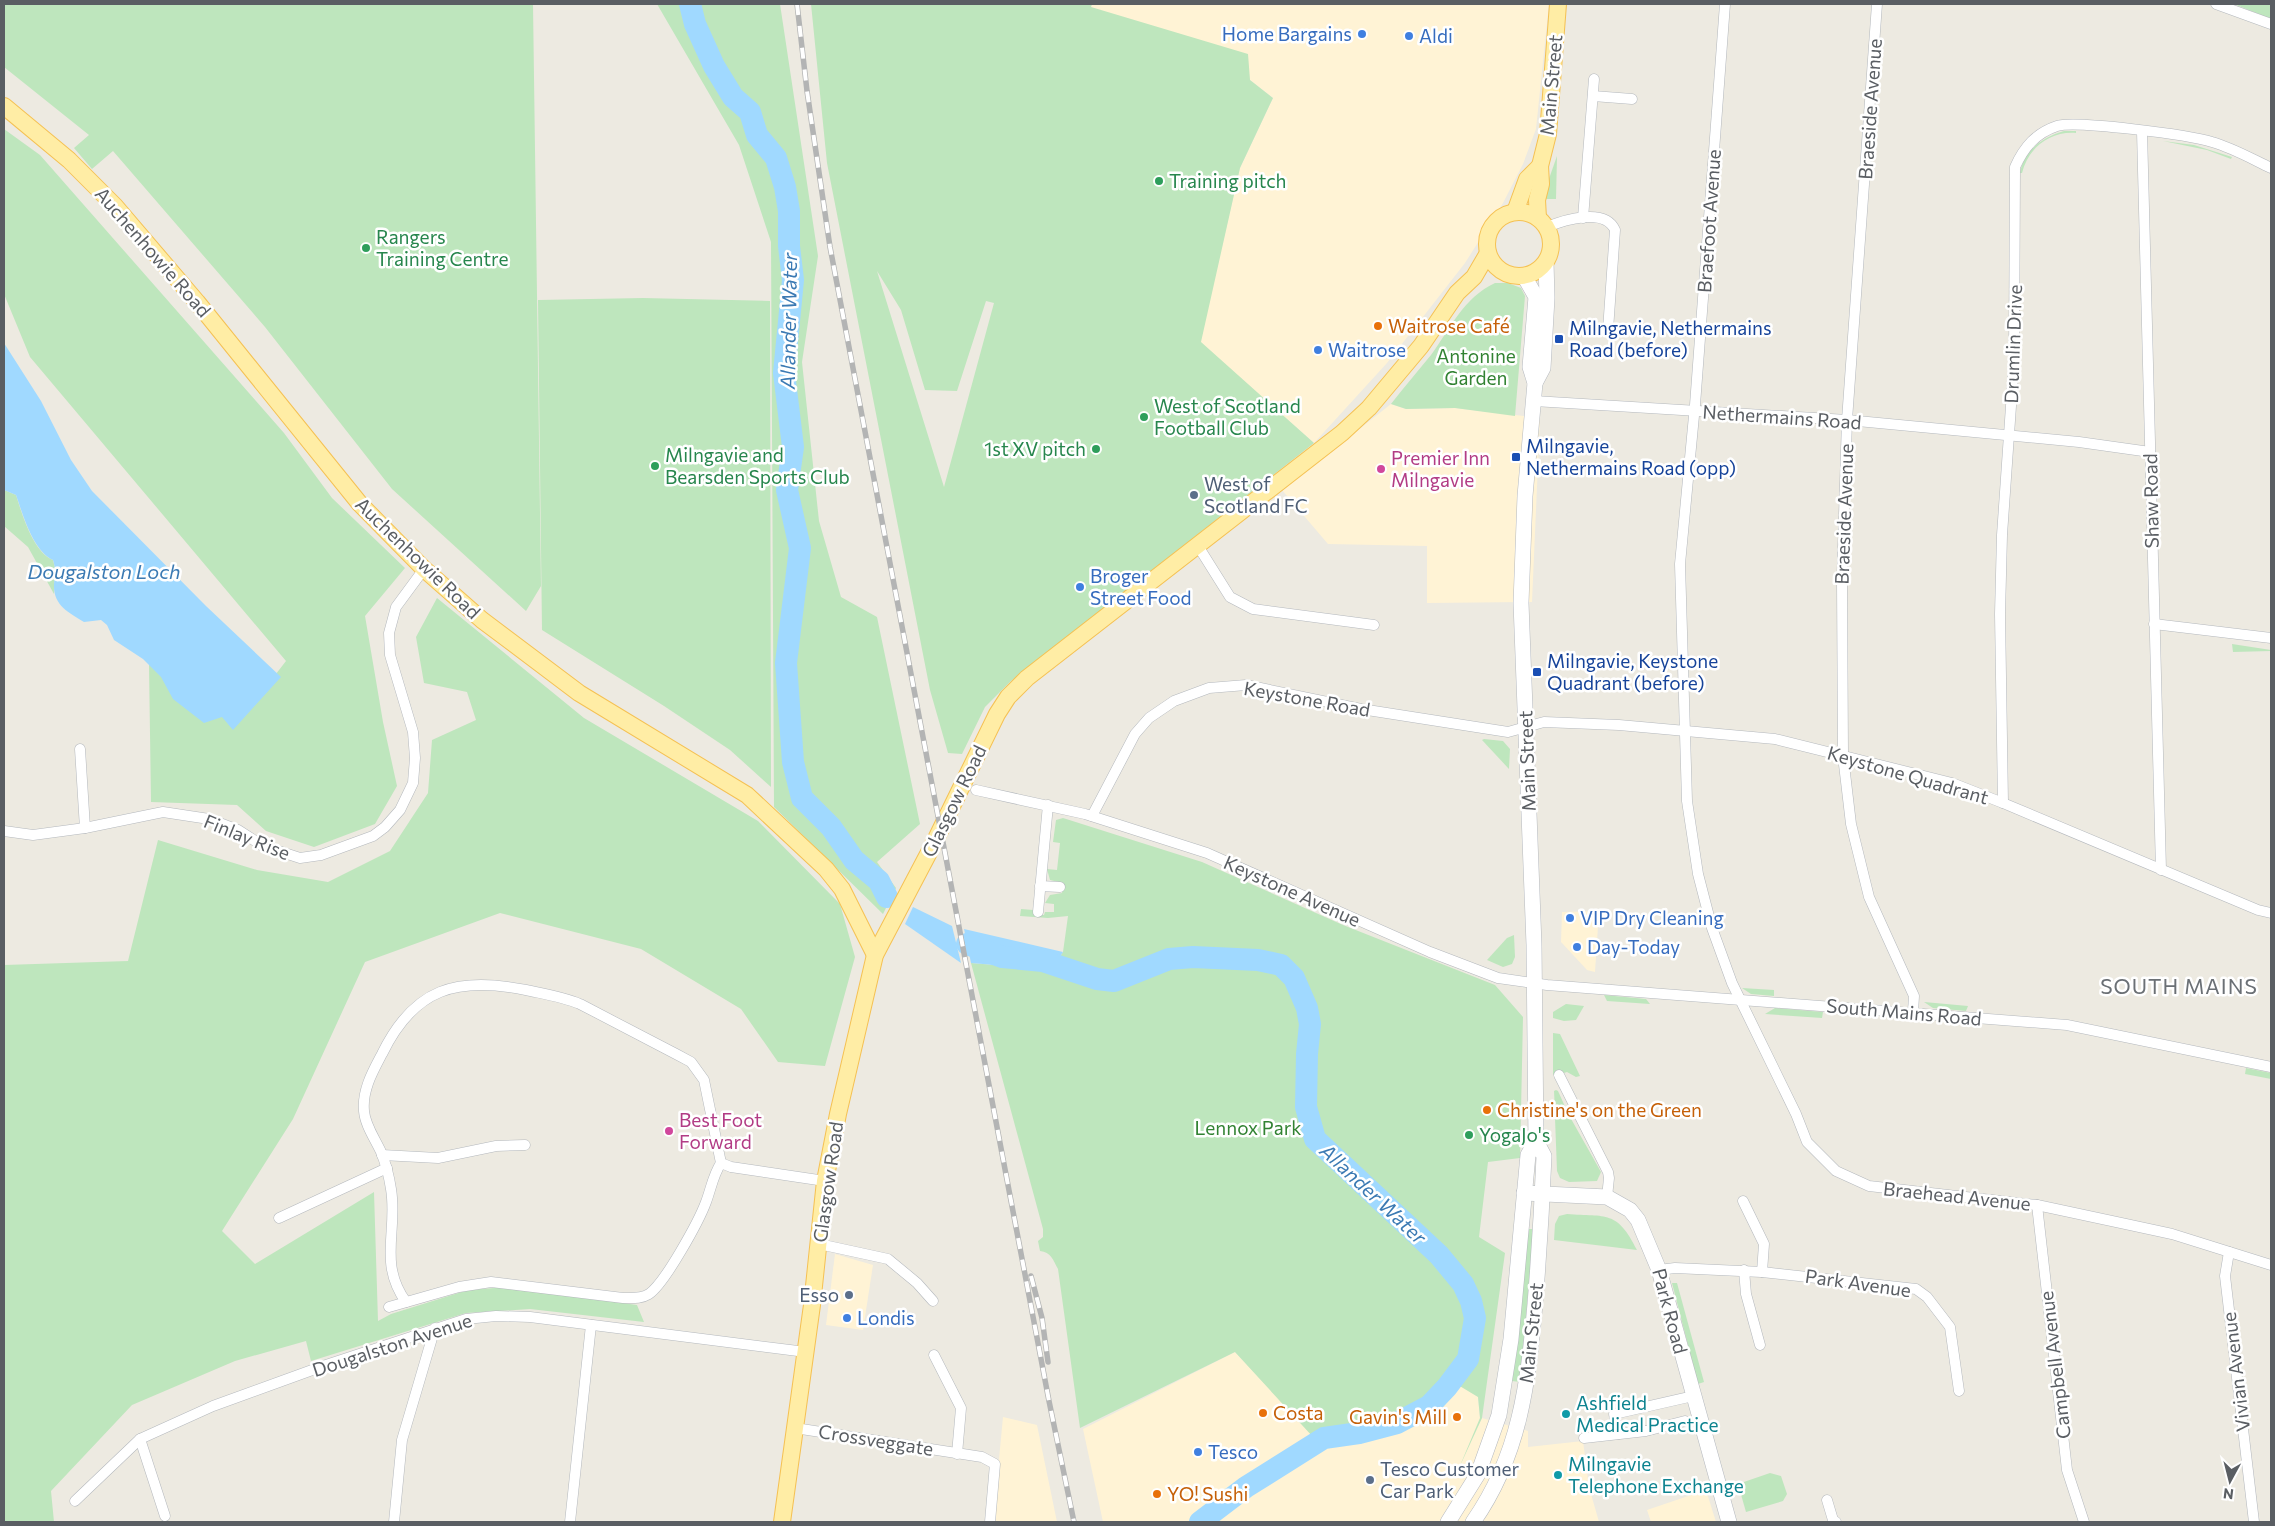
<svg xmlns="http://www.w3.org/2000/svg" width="2275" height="1526" font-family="Commissioner,sans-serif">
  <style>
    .commercial { fill: #fff3d5 }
    .green { fill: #bee6bd; fill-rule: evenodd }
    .water { fill: #a0d9ff }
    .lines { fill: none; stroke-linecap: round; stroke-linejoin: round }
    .river { stroke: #a0d9ff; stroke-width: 22 }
    .minor-casing { stroke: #b4b8bd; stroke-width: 11 }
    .secondary-casing { stroke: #b5b9bf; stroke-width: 16 }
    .primary-casing { stroke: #f5c153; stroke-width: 18 }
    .minor { stroke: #fff; stroke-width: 10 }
    .secondary { stroke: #fff; stroke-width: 15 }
    .primary { stroke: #ffeda5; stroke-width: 16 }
    .rail-casing { stroke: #b3b4b4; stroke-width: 5.5 }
    .rail { stroke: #fff; stroke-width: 4; stroke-dasharray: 11; stroke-linecap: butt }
    .shop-dot { fill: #3f7fe0; stroke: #fff; stroke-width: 2 }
    .leisure-dot { fill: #2e9e5b; stroke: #fff; stroke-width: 2 }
    .food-dot { fill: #e8710a; stroke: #fff; stroke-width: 2 }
    .transit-dot { fill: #1a4fb4; stroke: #fff; stroke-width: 2 }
    .hotel-dot { fill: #d1479c; stroke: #fff; stroke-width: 2 }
    .service-dot { fill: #5c6f8a; stroke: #fff; stroke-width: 2 }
    .culture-dot { fill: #0f9aa8; stroke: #fff; stroke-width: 2 }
    .labels { text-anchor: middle; stroke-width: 5; stroke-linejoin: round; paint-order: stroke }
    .shop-label { font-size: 19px; fill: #366cbe; stroke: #fff; text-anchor: start }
    .street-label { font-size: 19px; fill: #5a5e63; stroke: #fff }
    .leisure-label { font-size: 19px; fill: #27864d; stroke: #fff; text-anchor: start }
    .food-label { font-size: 19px; fill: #c56008; stroke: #fff; text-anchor: start }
    .transit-label { font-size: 19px; fill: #164399; stroke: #fff; text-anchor: start }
    .park-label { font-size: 19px; fill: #318232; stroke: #fff }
    .hotel-label { font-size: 19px; fill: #b23c85; stroke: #fff; text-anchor: start }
    .service-label { font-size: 19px; fill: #4e5e75; stroke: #fff; text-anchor: start }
    .culture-label { font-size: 19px; fill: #0d838f; stroke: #fff; text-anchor: start }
    .water-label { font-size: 20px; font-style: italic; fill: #3b7ab3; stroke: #fff }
    .quarter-label { font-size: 21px; letter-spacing: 1px; fill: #6b7075; stroke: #fff }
  </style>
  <rect width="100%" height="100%" fill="#edeae1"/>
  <g class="commercial">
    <polygon points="1092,4 1549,4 1536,129 1523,164 1503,203 1465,263 1387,363 1314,443 1200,342 1240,168 1273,98 1250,80 1091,7"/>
    <polygon points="1391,404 1406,409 1455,408 1540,418 1532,602 1427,603 1427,546 1328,544 1282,490"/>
    <polygon points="1599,911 1595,972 1587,970 1561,942 1562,912"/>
    <polygon points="835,1254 873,1265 863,1330 826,1325"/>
    <polygon points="1235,1352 1314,1437 1415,1424 1458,1384 1478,1397 1480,1418 1478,1426 1482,1418 1528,1431 1528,1447 1583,1441 1589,1487 1599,1522 1103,1522 1083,1429"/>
    <polygon points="1003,1417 1037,1425 1057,1522 993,1522"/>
    <polygon points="1706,1490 1716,1522 1651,1522 1647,1510"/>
  </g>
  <g class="green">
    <polygon points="4,4 533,4 541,586 526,611 392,489 265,327 113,151 92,169 74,148 89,135 4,67"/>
    <polygon points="657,4 780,4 818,256 802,362 819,521 841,597 877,617 920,824 877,862 896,888 883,914 774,807 771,242 739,145"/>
    <path d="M811,4h281l-1,3 157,47 2,26 23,18 -33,70 -39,174 113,101 -303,238 -26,26 -23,47 -14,-1 -18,-63 -103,-527zM877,271l24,39 24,80 32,1 29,-90 8,2 -50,184z"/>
    <polygon points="2234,4 2271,4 2271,19"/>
    <polygon points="4,129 40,155 284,433 332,498 405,568 365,616 383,722 397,786 375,824 314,847 266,831 237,805 151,802 149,664 245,714 286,661 30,357 4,294"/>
    <path d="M2064,131h12v2c-26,-2 -48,15 -54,40h-2c4,-23 23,-36 44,-42z"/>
    <polygon points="2163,141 2194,145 2232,157 2231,159 2207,150"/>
    <polygon points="1557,156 1556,199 1543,199 1545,190"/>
    <path d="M1495,283h13l13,5 4,8 -10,120 -60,-8 -49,1 -15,-5c13,-17 27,-33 40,-49 20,-27 32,-57 64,-72z"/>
    <polygon points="643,298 770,301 771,787 730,750 664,706 542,630 538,300"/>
    <path d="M4,490l12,5c6,19 17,57 37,65l2,8 -1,26 -26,-47 -24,-21z"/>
    <polygon points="437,598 584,718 758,821 840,904 855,957 825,1066 778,1062 741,1009 641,949 500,913 365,962 293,1119 222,1231 255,1264 374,1192 378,1321 391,1314 468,1290 508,1287 637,1305 644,1322 530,1309 466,1313 311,1361 306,1341 235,1361 132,1405 51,1491 54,1522 4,1522 4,965 128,961 158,840 257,870 328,882 390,851 428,793 432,740 476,720 467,692 424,683 416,637"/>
    <polygon points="2232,644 2271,650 2271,651 2233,652"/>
    <polygon points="1484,739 1503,741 1510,749 1509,769 1482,740"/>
    <path d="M1063,818l139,44 141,63 152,60 28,32 -3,141 -32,4 -9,75 26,16 -23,165 -23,50 21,-50 -2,-21 -20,-12 -42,39 -103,13 -78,-85 -155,76 -22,-159c-5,-9 -7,-17 -18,-18l-2,-10 5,-4v-8l-72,-266 80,7 12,-18 5,-36 -20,2 -28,-2 1,-7 12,1v4l11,1 1,-3h9v-8l-9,-1 5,-8 12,-2 1,-10 -13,-3 -3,-11 10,1 3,-27 -7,-1 3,-22z"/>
    <polygon points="1514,935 1515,957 1512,964 1503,967 1487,960 1507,938"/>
    <polygon points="1742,988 1774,990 1774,996 1751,994"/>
    <polygon points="1604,995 1646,999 1650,1004 1607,1001"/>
    <polygon points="1924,1002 1968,1006 1966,1011 1933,1008"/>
    <polygon points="1566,1004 1584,1006 1576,1020 1564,1021 1553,1018 1553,1012"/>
    <polygon points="1775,1008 1823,1012 1822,1018 1765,1014"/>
    <polygon points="1553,1033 1560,1034 1580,1076 1576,1077 1567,1072 1555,1076 1553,1074"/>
    <polygon points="2246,1068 2271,1073 2271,1079 2245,1074"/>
    <polygon points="1556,1090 1558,1091 1567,1111 1555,1112 1554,1091"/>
    <polygon points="1570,1117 1601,1172 1597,1181 1569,1182 1560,1178 1557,1171 1555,1118"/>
    <path d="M1567,1214c40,3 50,-4 70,36l-83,-10 1,-16 4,-8z"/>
    <polygon points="1528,1229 1534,1229 1520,1382 1512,1381"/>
    <polygon points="1672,1283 1677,1283 1704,1382 1698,1384"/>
    <polygon points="1770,1473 1781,1476 1787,1494 1783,1501 1746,1512 1738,1484"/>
  </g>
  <g class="water">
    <path d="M4,343l37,58 30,59 21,31 114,115 75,71 -48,53 -11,-13 -18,6 -31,-24 -12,-22 -18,-18 -29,-19 -7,-15 -6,-5 -17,2c-16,-10 -31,-17 -30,-38 1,-9 2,-15 -1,-24 -20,-9 -30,-45 -37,-65l-12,-5z"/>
    <polygon points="913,907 952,926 961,963 905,924"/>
    <polygon points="964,929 1063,952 1051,970 971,963"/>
  </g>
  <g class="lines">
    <g class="river">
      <polyline points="690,4 695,24 714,66 733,97 750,112 757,135 776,158 785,187 789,211 789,246 793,280 784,373 793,447 787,490 800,548 786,663 793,762 802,798 831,827 854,860 879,881 887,897"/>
      <polyline points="967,944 1002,957 1043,961 1097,979 1114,981 1169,959 1193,957 1258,960 1281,965 1294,978 1307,1008 1310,1024 1307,1054 1306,1107 1315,1139 1439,1255 1463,1284 1471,1301 1475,1318 1468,1359 1447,1387 1429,1406 1397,1423 1359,1433 1324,1438 1246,1487 1200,1522"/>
    </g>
    <g class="minor-casing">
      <g id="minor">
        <polyline points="1725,4 1695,405 1680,564 1687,801 1698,874 1712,928 1732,983 1796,1114 1807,1142 1836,1171 1869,1186 2037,1205 2121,1223 2172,1234 2271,1265"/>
        <polyline points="1877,4 1847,420 1842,580 1843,756 1851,824 1869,897 1914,996 1913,1012"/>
        <polyline points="2216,4 2271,24"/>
        <polyline points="1593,96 1632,99"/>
        <polyline points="2142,131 2161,870"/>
        <polyline points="1583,218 1594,79"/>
        <path d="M1547,227c17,-7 58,-20 68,3l-7,100"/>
        <polyline points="1534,401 1847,420 2079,442 2150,452"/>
        <polyline points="1198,546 1230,597 1253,609 1374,625"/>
        <polyline points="2154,624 2271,638"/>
        <polyline points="80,749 85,828"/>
        <polyline points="976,790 1085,814 1207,853 1430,952 1498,978 1547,985 2067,1025 2271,1067"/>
        <path d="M2003,803l-3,-189 2,-79 12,-172 1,-196c9,-20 21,-34 42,-41 18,-6 133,9 155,16 21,6 40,17 59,26"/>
        <polyline points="1092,816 1135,734 1149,718 1174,701 1209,688 1246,685 1361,709 1508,732 1544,722 1619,725 1775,739 1952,783 2003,803 2258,910 2271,913"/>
        <polyline points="4,831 33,835 85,828 163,812 209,819 238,830 263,846 300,858 321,855 373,836 385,827 400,810 413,783 415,758 413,732 390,655 389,633 396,607 424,569"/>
        <polyline points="1040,886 1060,887"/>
        <polyline points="1038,912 1048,805"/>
        <polyline points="1559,1075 1608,1172 1609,1178 1607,1197"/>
        <polyline points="382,1155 438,1158 496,1146 525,1145"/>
        <polyline points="1743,1201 1764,1244 1762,1272"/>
        <polyline points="2037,1205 2067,1470 2084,1522"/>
        <polyline points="279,1218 387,1168"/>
        <polyline points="819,1244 888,1259 917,1283 933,1301"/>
        <polyline points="2229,1252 2225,1276 2254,1522"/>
        <polyline points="1659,1270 1675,1268 1762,1272 1916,1289 1927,1297 1950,1327 1959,1391"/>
        <polyline points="1744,1270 1746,1294 1760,1345"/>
        <path d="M406,1302c-28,-39 -8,-71 -15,-113 -2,-13 -5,-25 -10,-37 -6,-13 -16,-27 -17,-41 -2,-21 9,-40 18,-57 32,-66 75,-78 144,-64 18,4 37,7 54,14l96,50 15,8 13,18 17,83 10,4 94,14"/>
        <path d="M389,1307l70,-20 32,-5 132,16c9,0 18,1 26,-4 16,-11 50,-73 57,-92 5,-13 7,-27 15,-39"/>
        <polyline points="934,1355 961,1408 957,1454"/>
        <polyline points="795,1428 982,1457 995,1464 990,1522"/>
        <polyline points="1618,1434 1614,1414 1693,1396"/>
        <polyline points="1584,1438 1646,1431 1685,1421"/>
        <polyline points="140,1439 165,1516"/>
        <polyline points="1827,1500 1833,1520 1836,1522"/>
        <polyline points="75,1501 140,1439 213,1406 326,1365 466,1319 496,1316 530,1317 806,1352"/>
        <polyline points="394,1522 402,1440 435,1328"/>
        <polyline points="570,1522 591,1325"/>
      </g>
    </g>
    <g class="secondary-casing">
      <g id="secondary">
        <polyline points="1535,383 1543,368 1547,298 1546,262"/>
        <polyline points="1524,1193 1607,1197 1630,1210 1638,1220 1659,1270 1729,1522"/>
        <polyline points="1448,1522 1478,1474 1499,1415 1511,1339 1528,1155 1536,1141"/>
        <path d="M1473,1522c47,-67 55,-138 62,-218 4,-49 7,-99 9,-148l-8,-15 -2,-196 -13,-342 4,-107 10,-113 -5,-16 6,-70 -12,-21"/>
      </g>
    </g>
    <g class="primary-casing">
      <g id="primary">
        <polyline points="4,106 69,160 115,206 197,302 360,504 424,569 482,620 579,693 747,795 826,869 842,889 875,955"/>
        <circle cx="1519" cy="244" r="32"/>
        <polyline points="1515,212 1527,179 1540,166"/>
        <polyline points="1538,218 1537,200 1541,184 1540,166 1548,134 1558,4"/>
        <polyline points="782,1522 812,1305 825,1181 838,1114 875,955 935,841 997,714 1008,697 1027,678 1342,433 1369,408 1421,346 1457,293 1474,277 1488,253"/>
      </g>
    </g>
    <use href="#minor" class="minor"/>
    <use href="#secondary" class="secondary"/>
    <use href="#primary" class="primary"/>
    <g class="rail-casing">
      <g id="rail">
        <polyline points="797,4 807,91 830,247 1049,1401 1074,1522"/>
        <polyline points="1031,1276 1042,1318 1048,1362"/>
      </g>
    </g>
    <use href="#rail" class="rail"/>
  </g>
  <g class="shop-dot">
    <circle cx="1362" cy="34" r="5"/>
    <circle cx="1409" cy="36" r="5"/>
    <circle cx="1318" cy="350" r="5"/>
    <circle cx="1080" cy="587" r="5"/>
    <circle cx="1570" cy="918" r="5"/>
    <circle cx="1577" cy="947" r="5"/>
    <circle cx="847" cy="1318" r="5"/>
    <circle cx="1198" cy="1452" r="5"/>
  </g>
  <g class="leisure-dot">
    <circle cx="1159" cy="181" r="5"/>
    <circle cx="366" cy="248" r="5"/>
    <circle cx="1144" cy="417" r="5"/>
    <circle cx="1096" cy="449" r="5"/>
    <circle cx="655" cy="466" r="5"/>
    <circle cx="1469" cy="1135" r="5"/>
  </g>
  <g class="food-dot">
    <circle cx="1378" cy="326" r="5"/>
    <circle cx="1487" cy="1110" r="5"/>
    <circle cx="1263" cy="1413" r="5"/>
    <circle cx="1457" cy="1417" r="5"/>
    <circle cx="1157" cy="1494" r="5"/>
  </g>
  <g class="transit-dot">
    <rect x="1554" y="334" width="10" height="10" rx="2.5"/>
    <rect x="1511" y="452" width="10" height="10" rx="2.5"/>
    <rect x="1532" y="667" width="10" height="10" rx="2.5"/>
  </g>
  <g class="hotel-dot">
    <circle cx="1381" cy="469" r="5"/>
    <circle cx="669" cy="1131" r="5"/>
  </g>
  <g class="service-dot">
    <circle cx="1194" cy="495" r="5"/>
    <circle cx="849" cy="1295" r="5"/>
    <circle cx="1370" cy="1480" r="5"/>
  </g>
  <g class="culture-dot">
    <circle cx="1566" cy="1414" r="5"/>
    <circle cx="1558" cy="1475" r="5"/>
  </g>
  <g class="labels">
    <g class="shop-label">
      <text x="1352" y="41" text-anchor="end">Home Bargains</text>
      <text x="1419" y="43">Aldi</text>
      <text x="1328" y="357">Waitrose</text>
      <text x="1090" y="583">Broger<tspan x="1090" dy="22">Street Food</tspan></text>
      <text x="1580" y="925">VIP Dry Cleaning</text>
      <text x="1587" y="954">Day-Today</text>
      <text x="857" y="1325">Londis</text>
      <text x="1208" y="1459">Tesco</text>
    </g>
    <g class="street-label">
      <text transform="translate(1551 85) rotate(-85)" y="7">Main Street</text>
      <text transform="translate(1870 109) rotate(-86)" y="7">Braeside Avenue</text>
      <text transform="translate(1709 221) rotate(-86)" y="7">Braefoot Avenue</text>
      <text transform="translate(153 252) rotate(49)" y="7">Auchenhowie Road</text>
      <text transform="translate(2013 344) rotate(-88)" y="7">Drumlin Drive</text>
      <text transform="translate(1782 417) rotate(4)" y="7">Nethermains Road</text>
      <text transform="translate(2151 501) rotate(-91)" y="7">Shaw Road</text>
      <text transform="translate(1844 514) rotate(-88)" y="7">Braeside Avenue</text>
      <text transform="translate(418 558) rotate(44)" y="7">Auchenhowie Road</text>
      <text transform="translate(1307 699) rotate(10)" y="7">Keystone Road</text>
      <text transform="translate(1527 761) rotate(-92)" y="7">Main Street</text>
      <text transform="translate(1908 775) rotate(16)" y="7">Keystone Quadrant</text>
      <text transform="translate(954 801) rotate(-64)" y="7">Glasgow Road</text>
      <text transform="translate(247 837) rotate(22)" y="7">Finlay Rise</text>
      <text transform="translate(1292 891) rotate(24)" y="7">Keystone Avenue</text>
      <text transform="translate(1904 1012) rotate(5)" y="7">South Mains Road</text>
      <text transform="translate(828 1182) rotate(-82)" y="7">Glasgow Road</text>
      <text transform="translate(1957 1196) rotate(6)" y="7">Braehead Avenue</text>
      <text transform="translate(1858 1283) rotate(8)" y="7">Park Avenue</text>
      <text transform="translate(1670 1311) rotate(75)" y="7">Park Road</text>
      <text transform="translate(1531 1333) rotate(-84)" y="7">Main Street</text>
      <text transform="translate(392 1345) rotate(-18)" y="7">Dougalston Avenue</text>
      <text transform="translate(2055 1365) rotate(-97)" y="7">Campbell Avenue</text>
      <text transform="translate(2236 1372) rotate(-97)" y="7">Vivian Avenue</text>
      <text transform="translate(876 1440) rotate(9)" y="7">Crossveggate</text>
    </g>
    <g class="leisure-label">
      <text x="1169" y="188">Training pitch</text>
      <text x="376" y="244">Rangers<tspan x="376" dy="22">Training Centre</tspan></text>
      <text x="1154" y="413">West of Scotland<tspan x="1154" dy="22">Football Club</tspan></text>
      <text x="1086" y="456" text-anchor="end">1st XV pitch</text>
      <text x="665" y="462">Milngavie and<tspan x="665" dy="22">Bearsden Sports Club</tspan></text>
      <text x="1479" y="1142">YogaJo's</text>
    </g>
    <g class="food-label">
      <text x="1388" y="333">Waitrose Café</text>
      <text x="1497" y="1117">Christine's on the Green</text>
      <text x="1273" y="1420">Costa</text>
      <text x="1447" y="1424" text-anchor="end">Gavin's Mill</text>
      <text x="1167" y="1501">YO! Sushi</text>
    </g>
    <g class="transit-label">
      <text x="1569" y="335">Milngavie, Nethermains<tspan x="1569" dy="22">Road (before)</tspan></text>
      <text x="1526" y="453">Milngavie,<tspan x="1526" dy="22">Nethermains Road (opp)</tspan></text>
      <text x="1547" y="668">Milngavie, Keystone<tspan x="1547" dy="22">Quadrant (before)</tspan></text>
    </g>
    <g class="park-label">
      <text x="1476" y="363">Antonine<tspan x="1476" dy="22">Garden</tspan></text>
      <text x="1248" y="1135">Lennox Park</text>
    </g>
    <g class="hotel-label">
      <text x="1391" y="465">Premier Inn<tspan x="1391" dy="22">Milngavie</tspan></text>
      <text x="679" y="1127">Best Foot<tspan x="679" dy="22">Forward</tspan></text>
    </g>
    <g class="service-label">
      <text x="1204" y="491">West of<tspan x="1204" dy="22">Scotland FC</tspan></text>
      <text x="839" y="1302" text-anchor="end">Esso</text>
      <text x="1380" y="1476">Tesco Customer<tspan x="1380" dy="22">Car Park</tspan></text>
    </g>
    <g class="culture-label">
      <text x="1576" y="1410">Ashfield<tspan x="1576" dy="22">Medical Practice</tspan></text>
      <text x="1568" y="1471">Milngavie<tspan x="1568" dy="22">Telephone Exchange</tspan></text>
    </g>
    <g class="water-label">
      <text transform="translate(789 321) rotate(-89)" y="7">Allander Water</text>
      <text x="104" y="579">Dougalston Loch</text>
      <text transform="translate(1373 1194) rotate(43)" y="7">Allander Water</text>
    </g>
    <g class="quarter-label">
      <text x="2179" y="994">SOUTH MAINS</text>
    </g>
  </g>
  <rect width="2275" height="1526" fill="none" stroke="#5a5e63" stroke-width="10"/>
  <g transform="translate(2230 1481) rotate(187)" stroke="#ffffff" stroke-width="4" paint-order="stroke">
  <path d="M0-4L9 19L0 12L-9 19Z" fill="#5a5e63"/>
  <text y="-8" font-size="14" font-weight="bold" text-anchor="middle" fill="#5a5e63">N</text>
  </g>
</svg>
